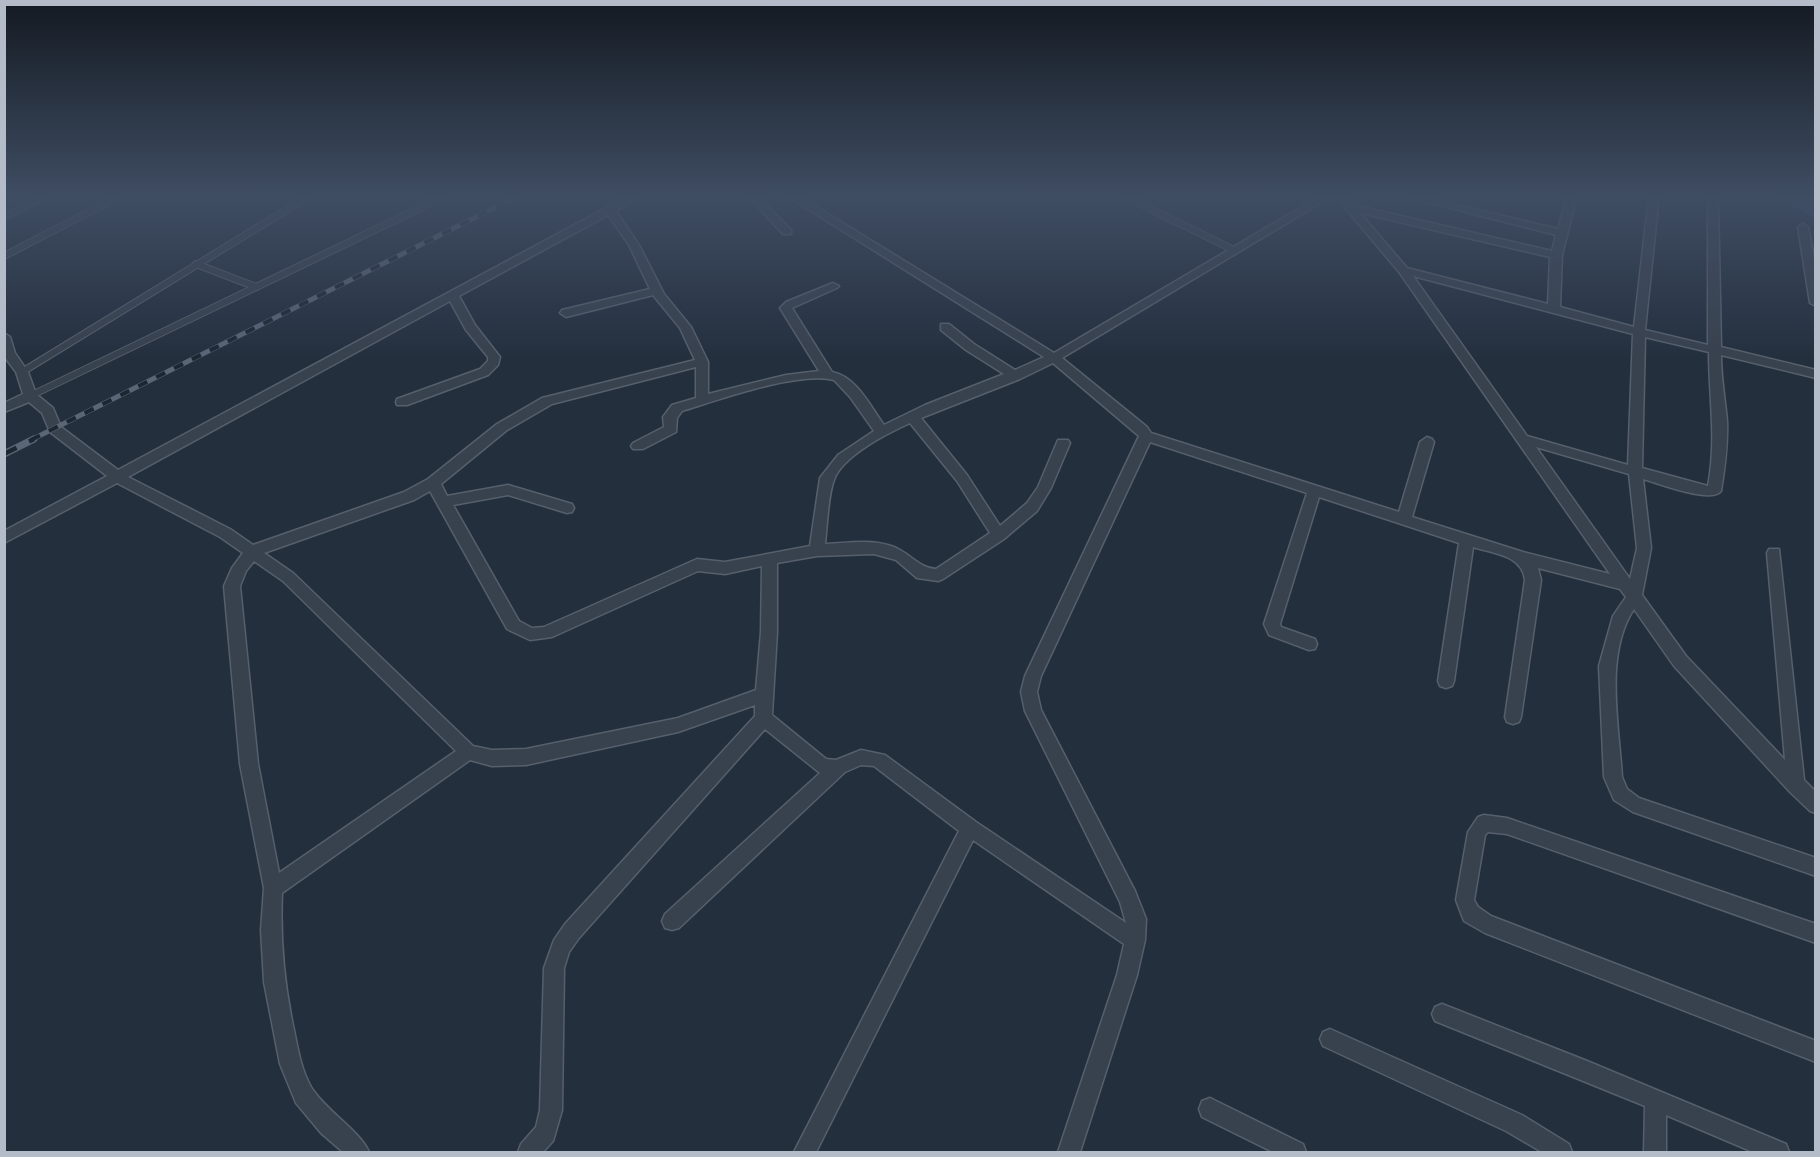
<svg xmlns="http://www.w3.org/2000/svg" width="1820" height="1157" font-family="Ubuntu,sans-serif">
  <style>
    .lines { fill: none; stroke-linecap: round; stroke-linejoin: round }
    .river { fill: #394c67; fill-rule: evenodd }
    .service-casing { stroke: #565f6c; stroke-width: 8 }
    .minor-casing { stroke: #565f6c; stroke-width: 3 }
    .service { stroke: #38414e; stroke-width: 6 }
    .minor { fill: #38414e; fill-rule: evenodd }
    .rail-far1-casing { stroke: #5a6575; stroke-width: 5 }
    .rail-casing { stroke: #5a6575; stroke-width: 7 }
    .rail-far1 { stroke: #1d2633; stroke-width: 4; stroke-dasharray: 10; stroke-linecap: butt }
    .rail { stroke: #1d2633; stroke-width: 4.5; stroke-dasharray: 14; stroke-linecap: butt }
  </style>
  <rect width="100%" height="100%" fill="#242f3e"/>
  <g class="lines">
    <polygon class="river" points="1778,196 1805,196 1816,201 1816,218 1781,201"/>
    <g class="service-casing">
      <g id="service">
        <polyline points="1124,196 1234,250"/>
        <polyline points="4,217 47,196"/>
        <polyline points="4,256 120,196"/>
        <polyline points="196,264 256,287"/>
        <polyline points="22,372 309,196"/>
        <polyline points="30,396 445,196"/>
      </g>
    </g>
    <g class="minor-casing">
      <g id="minor">
        <path d="M628,196h12l-24,15 23,34 25,49 27,33 17,35v32l78,-19 33,-4 -39,-63 6,-6 47,-19 6,3 -2,2 -45,20 40,64c25,5 38,34 52,53l41,-20 79,-31 -38,-24 -25,-20v-6h8l25,20 41,26 29,-13 -257,-161h12l255,157 266,-157h12l-270,162 85,69 4,6 248,79 21,-70 7,-5 5,2 2,3 -22,75 111,35 87,22 -211,-302 -53,-63 -7,-13h10l5,9 198,46 4,-16 -153,-39h16l139,33 9,-33h10l-15,59 -2,52 74,20 15,-131h10l-14,134 63,15v-149h10l3,151 95,23v8l-95,-23c0,23 4,44 6,66 1,24 -2,46 -6,70 -10,13 -63,-8 -78,-12l8,69 -9,47 44,61 99,104 -18,-207 2,-4h10l25,231 12,12v21l-6,-2 -20,-19 -116,-126 -40,-57c-30,45 -15,116 -12,168l5,12 12,9 177,60v18l-183,-64 -19,-12 -10,-23 -5,-111 14,-50 13,-19 -6,-8 -82,-21 3,12 -20,137 -2,5 -6,2 -6,-2 -2,-5 20,-137c-3,-25 -30,-26 -52,-33l-19,134 -2,5 -6,2 -6,-2 -2,-5 21,-138 -140,-46 -39,127 1,3 34,12 2,5 -2,5 -6,1 -40,-15 -5,-11 43,-131 -157,-51 -109,234 -4,16 4,18 94,181 11,28 -1,21 -8,35 -57,177h-22l59,-177 7,-31 -151,-104 -157,312h-22l165,-321 -85,-65 -13,-1 -16,7 -166,156 -7,2 -7,-2 -3,-7 3,-7 155,-141 -55,-44 -186,209 -10,14 -5,16 -2,142 -9,31 -10,11h-25l3,-8 15,-17 4,-17 4,-142 10,-28 11,-16 190,-208v-11l-77,27 -152,33 -34,1 -22,-6 -188,133c-2,47 2,91 12,137 4,20 7,39 17,57 14,23 49,44 58,65h-26l-22,-19 -25,-30 -16,-39 -16,-82 -3,-52 3,-42 -24,-124 -16,-178 8,-18 11,-15 -23,-16 -103,-54 -113,60v-12l103,-55 -57,-44 -8,-19 -13,-11 -25,10v-9l19,-9 -7,-22 -12,-16v-23l6,4 5,16 13,19 8,22 17,14 8,19 57,43zM1360,213l190,44 -2,47 -141,-36zM608,215l21,30 21,44 -88,21 -2,3 6,4 87,-22 27,33 15,32 -153,38 -45,26 -69,55 -24,13 -151,53 -23,-16 -102,-52 322,-176 16,29 22,27v4l-8,8 -83,30 -1,3 1,3h10l81,-30 10,-10 2,-8 -25,-32 -16,-29zM1413,276l220,58 -5,131 -101,-29zM1645,337l64,15c0,48 8,86 -1,134l-66,-18zM1053,363l86,73 -114,240 -4,16 4,19 95,191 6,21 -150,-101 -91,-67 -24,-5 -25,10 -10,-1 -54,-44 5,-83v-69l40,-7 57,-2 22,6 21,18 21,3 5,-2 61,-40 33,-28 14,-23 19,-45 -2,-3h-10l-20,47 -11,16 -27,23 -33,-51 -46,-57 99,-39zM696,367v31l-24,7 -9,12 1,10 -31,16 -2,3 2,3h10l33,-17 1,-14 5,-7c36,-11 116,-40 152,-31l16,17 24,34 -36,24 -18,23 -10,68 -85,16 -28,-3 -153,68 -12,1 -13,-7 -66,-116 55,-10 59,18 5,-1 2,-4 -2,-4 -64,-19 -61,11 -6,-12 66,-54 45,-26zM910,423l47,58 33,52 -54,36c-18,-1 -28,-18 -45,-23 -20,-7 -45,-3 -66,-2 2,-17 3,-49 9,-64 8,-24 54,-47 76,-57zM1536,447l93,27 8,74 -7,31zM430,491l77,138 23,11 22,-3 146,-66 27,3 37,-8 -1,66 -5,58 -78,28 -152,31 -34,1 -19,-4 -180,-173 -29,-20 150,-53zM254,561l29,20 173,170 -177,122 -21,-109 -18,-178 6,-15z"/>
        <polygon points="748,196 758,196 791,230 791,234 783,234"/>
        <polygon points="1800,196 1816,198 1816,205"/>
        <polygon points="1803,224 1808,227 1816,267 1816,306 1810,303 1798,227"/>
        <polygon points="1484,815 1507,818 1816,924 1816,943 1507,834 1488,832 1485,835 1474,900 1478,907 1491,916 1816,1041 1816,1062 1485,933 1464,921 1456,900 1468,832 1478,817"/>
        <polygon points="1442,1004 1587,1061 1786,1144 1789,1152 1753,1152 1666,1115 1666,1152 1644,1152 1645,1106 1435,1021 1432,1014 1435,1007"/>
        <polygon points="1330,1029 1522,1115 1569,1144 1572,1152 1542,1152 1506,1131 1323,1046 1320,1039 1323,1032"/>
        <polygon points="1210,1098 1303,1144 1306,1152 1273,1152 1202,1117 1199,1109 1202,1101"/>
      </g>
    </g>
    <use href="#service" class="service"/>
    <use href="#minor" class="minor"/>
    <g class="rail-far1-casing">
      <polyline id="rail-far1" points="31,440 518,196"/>
    </g>
    <g class="rail-casing">
      <polyline id="rail" points="4,454 34,439"/>
    </g>
    <use href="#rail-far1" class="rail-far1"/>
    <use href="#rail" class="rail"/>
  </g>
  <linearGradient id="sky" x2="0" y2="1"><stop stop-color="#141a22"/><stop offset="0.55" stop-color="#3f4d63"/><stop offset="1" stop-color="#3f4d63" stop-opacity="0"/></linearGradient>
  <rect width="1820" height="358" fill="url(#sky)"/>
  <rect width="1820" height="1157" fill="none" stroke="#b4bcc9" stroke-width="12"/>
</svg>
